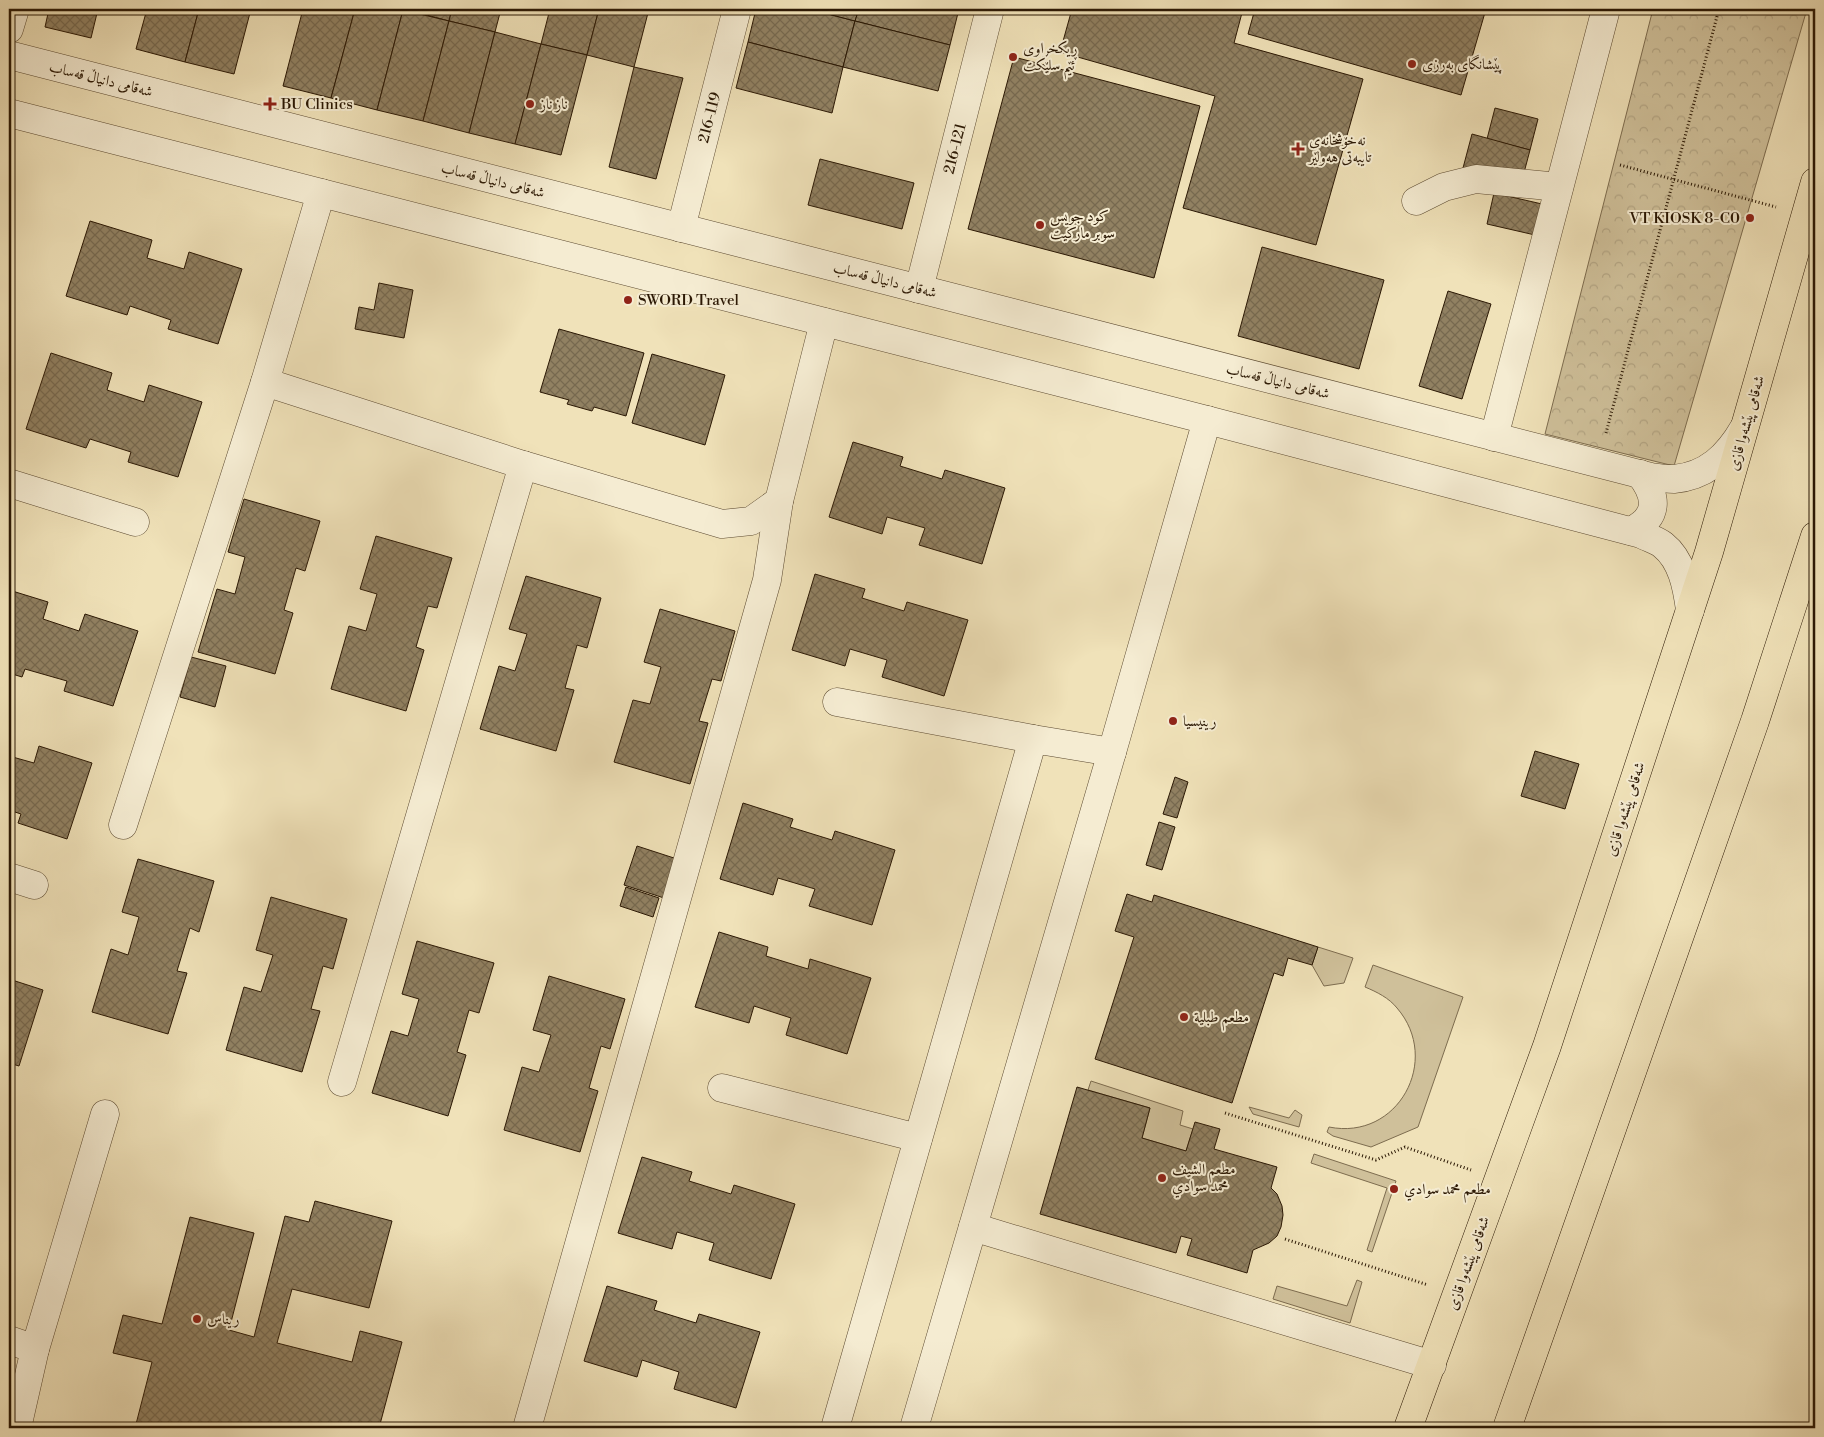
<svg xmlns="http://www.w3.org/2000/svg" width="1824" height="1437" font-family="'Libre Bodoni',Amiri,serif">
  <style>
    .grass { fill: #cfc09a; stroke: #7d6c4f }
    .forest { fill: url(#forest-crowns); stroke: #7d6c4f }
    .building { fill: url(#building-cross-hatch); stroke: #2b1804 }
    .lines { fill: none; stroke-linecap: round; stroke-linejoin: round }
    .minor-casing { stroke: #5c4a31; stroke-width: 29 }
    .highway-casing { stroke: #2b1804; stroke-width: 29 }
    .path { stroke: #2b1804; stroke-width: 3; stroke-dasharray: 1 2.5; stroke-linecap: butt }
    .minor { stroke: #f5ecd2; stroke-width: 28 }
    .highway { stroke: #f0e2b9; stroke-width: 28 }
    .poi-dot { fill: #8f2418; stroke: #f5ecd2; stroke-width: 2 }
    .labels { text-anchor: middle; stroke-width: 4; stroke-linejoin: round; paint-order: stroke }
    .poi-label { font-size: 15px; fill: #2b1804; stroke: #f5ecd2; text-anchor: start }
    .street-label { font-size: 15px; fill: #2b1804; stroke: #f5ecd2 }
  </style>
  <defs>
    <pattern id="forest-crowns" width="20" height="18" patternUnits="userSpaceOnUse" patternTransform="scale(1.25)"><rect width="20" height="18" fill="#cfc09a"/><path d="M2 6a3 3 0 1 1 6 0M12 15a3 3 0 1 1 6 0" fill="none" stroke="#b2a483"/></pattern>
    <pattern id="building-cross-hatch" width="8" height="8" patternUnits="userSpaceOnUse" patternTransform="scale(1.25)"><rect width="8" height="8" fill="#918162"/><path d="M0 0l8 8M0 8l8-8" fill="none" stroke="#77694f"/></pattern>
  </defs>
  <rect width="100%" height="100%" fill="#f0e2b9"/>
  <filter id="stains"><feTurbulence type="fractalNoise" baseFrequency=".004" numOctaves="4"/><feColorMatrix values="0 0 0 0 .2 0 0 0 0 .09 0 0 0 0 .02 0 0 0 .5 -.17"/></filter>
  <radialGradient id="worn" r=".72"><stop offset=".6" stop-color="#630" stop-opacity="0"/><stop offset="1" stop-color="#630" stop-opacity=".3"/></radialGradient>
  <g class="grass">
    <polygon points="1318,947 1353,958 1344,983 1324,986 1312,965"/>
    <path d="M1373,965l90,32 -45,130 -47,20 -38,-11 -6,-4 2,-5c69,14 113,-67 68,-119 -8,-10 -20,-16 -32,-21z"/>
    <polygon points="1091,1081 1183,1111 1180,1125 1193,1129 1186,1151 1142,1138 1150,1108 1088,1090"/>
    <polygon points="1249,1107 1289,1118 1295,1110 1302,1115 1299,1127 1253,1114"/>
    <polygon points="1314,1154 1396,1181 1372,1252 1367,1250 1387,1188 1311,1163"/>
    <polygon points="1357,1280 1362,1282 1350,1323 1273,1299 1277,1286 1347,1306"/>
  </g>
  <polygon class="forest" points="1653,9 1807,9 1674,466 1545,434"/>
  <g class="building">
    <polygon points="49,9 98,9 91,38 45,27"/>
    <polygon points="147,9 199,9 185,62 136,49"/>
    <polygon points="199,9 251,9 234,74 185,62"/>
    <polygon points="303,9 355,9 331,98 283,86"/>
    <polygon points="355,9 403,10 377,110 331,98"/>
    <polygon points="404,9 452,9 449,21"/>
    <polygon points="452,9 501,9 495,32 449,21"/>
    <polygon points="550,9 599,9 587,55 541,44"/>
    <polygon points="599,9 649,9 634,67 587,55"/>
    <polygon points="756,9 809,9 855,21 843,67 748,42"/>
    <polygon points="809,9 859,9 855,21"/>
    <polygon points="859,9 959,9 950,45 855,21"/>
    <polygon points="1072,9 1243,9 1234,43 1363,79 1316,245 1183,208 1215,96 1060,52"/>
    <polygon points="1255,9 1486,9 1461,95 1248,34"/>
    <polygon points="403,10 449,21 423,121 377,110"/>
    <polygon points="449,21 495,32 469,133 423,121"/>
    <polygon points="855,21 950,45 938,91 843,67"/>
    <polygon points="495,32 541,44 515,144 469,133"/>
    <polygon points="748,42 843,67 832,113 736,88"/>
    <polygon points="541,44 587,55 561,155 515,144"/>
    <polygon points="1014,57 1200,106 1154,278 968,229"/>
    <polygon points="634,67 683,78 656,179 609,167"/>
    <polygon points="1495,108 1538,119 1530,150 1487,139"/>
    <polygon points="1472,134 1530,150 1521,184 1463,168"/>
    <polygon points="820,159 914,183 902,229 808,205"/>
    <polygon points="1494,193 1542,204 1535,235 1487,224"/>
    <polygon points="90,221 152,240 147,258 184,269 189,252 242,269 218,344 168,329 171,320 130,306 127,315 66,296"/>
    <polygon points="1262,247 1384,280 1359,369 1238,336"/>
    <polygon points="379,283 413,290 404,338 355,329 359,307 374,310"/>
    <polygon points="1448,291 1491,304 1462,399 1419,386"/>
    <polygon points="559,329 644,353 626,416 594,407 592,411 567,404 569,400 540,392"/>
    <polygon points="51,353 112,373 107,390 144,402 149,385 202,402 178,477 128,462 131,452 90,439 86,448 26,429"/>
    <polygon points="652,354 725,375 705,445 632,423"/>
    <polygon points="853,442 903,457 900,466 942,479 945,470 1005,488 982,564 919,545 925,528 887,517 882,534 829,517"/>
    <polygon points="244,499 320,521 305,571 296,568 284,610 293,613 275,674 198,652 217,589 235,594 245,557 228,552"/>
    <polygon points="376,536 452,558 437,608 428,606 416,647 424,650 406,711 331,689 349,626 366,631 377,594 360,589"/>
    <polygon points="815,574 865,589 862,598 904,611 907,602 968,620 944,696 882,677 887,660 850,649 845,666 792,650"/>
    <polygon points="526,576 601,598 587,648 577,645 565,688 574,690 556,751 480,729 499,666 515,671 527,634 509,629"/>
    <polygon points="9,590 48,602 43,619 79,631 85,614 138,631 113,706 64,691 67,681 25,669 22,677 9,673"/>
    <polygon points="660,609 735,631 721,681 712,679 699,721 708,723 690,784 614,762 633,700 650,704 661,667 644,662"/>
    <polygon points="191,657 226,666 215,707 180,697"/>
    <polygon points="39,746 92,763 67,839 18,823 21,814 9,810 9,756 34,763"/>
    <polygon points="1535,751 1579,764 1565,809 1521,796"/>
    <polygon points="1175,777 1188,782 1177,818 1163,814"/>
    <polygon points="743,803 793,819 790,827 832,840 835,831 895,850 872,925 809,906 815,889 778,878 773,895 720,879"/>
    <polygon points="1159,822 1175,827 1162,870 1146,865"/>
    <polygon points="637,846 677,859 664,898 624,885"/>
    <polygon points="138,859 214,881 199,932 190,928 177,971 187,973 168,1034 92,1012 111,949 128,955 139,917 122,912"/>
    <polygon points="626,887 659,898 653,917 620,906"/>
    <polygon points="1127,894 1152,902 1154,895 1318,947 1312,965 1288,958 1283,976 1274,973 1232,1103 1095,1059 1134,937 1115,931"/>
    <polygon points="271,897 347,919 333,969 323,966 311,1009 320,1011 302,1072 226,1050 244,987 261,992 273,955 256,950"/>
    <polygon points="719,932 768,947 766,956 808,969 810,959 871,978 847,1054 786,1035 791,1018 754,1006 749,1023 695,1007"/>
    <polygon points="417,941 494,963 479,1013 469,1010 457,1052 466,1055 448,1116 372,1093 391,1031 408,1036 419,999 402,994"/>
    <polygon points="549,976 625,999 610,1049 601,1046 589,1088 598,1091 580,1152 504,1130 522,1067 539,1072 551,1035 533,1030"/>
    <polygon points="9,979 43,990 19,1066 9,1063"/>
    <polygon points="1077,1087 1150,1108 1142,1138 1186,1151 1195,1122 1220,1129 1214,1149 1277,1167 1271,1188 1277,1194 1282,1206 1283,1215 1281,1227 1277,1236 1269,1243 1253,1250 1247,1273 1187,1255 1192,1239 1181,1236 1176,1253 1040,1214"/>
    <polygon points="642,1157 692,1172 689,1181 731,1194 734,1185 795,1204 771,1279 709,1260 714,1243 677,1232 672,1249 618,1233"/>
    <polygon points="315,1201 392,1221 369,1308 292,1289 277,1343 352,1362 360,1331 402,1342 379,1428 245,1428 228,1424 227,1428 135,1428 152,1362 113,1353 123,1315 162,1324 190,1217 254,1233 229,1330 254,1337 285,1216 309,1222"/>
    <polygon points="607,1286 657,1301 654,1310 696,1323 699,1314 760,1332 736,1408 674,1389 679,1372 642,1360 637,1377 584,1361"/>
  </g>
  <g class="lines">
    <g class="minor-casing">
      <g id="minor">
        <polyline points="9,29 15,9"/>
        <path d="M9,55l1642,422c7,1 16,2 23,2 33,-3 54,-23 70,-51"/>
        <path d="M9,113l1198,307 434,114c7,4 16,6 22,11 19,15 24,42 27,65"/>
        <polyline points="1416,201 1444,187 1476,179 1559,187"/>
        <path id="s1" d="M681,228l56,-219"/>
        <path id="s2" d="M919,289l71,-280"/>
        <polyline points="265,382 523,465 722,524 751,521 779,501 824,322"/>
        <polyline points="1494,437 1606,9"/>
        <polyline points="9,483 135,522"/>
        <path d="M1631,531c28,-14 27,-34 9,-57"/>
        <polyline points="837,702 1033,739"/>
        <polyline points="123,825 265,382 321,193"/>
        <polyline points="9,877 34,885"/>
        <polyline points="342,1082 523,465"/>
        <polyline points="722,1088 918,1138"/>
        <polyline points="973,1227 1432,1365"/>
        <polyline points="9,1340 35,1349 17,1428"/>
        <polyline points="35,1349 105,1114"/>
        <polyline points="527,1428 767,580 779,501"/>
        <polyline points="835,1428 1033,739 1112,752"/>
        <polyline points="914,1428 1112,752 1207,420"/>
      </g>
    </g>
    <g class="highway-casing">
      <g id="highway">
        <polyline points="1408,1428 1547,1046 1709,552 1815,182"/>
        <polyline points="1507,1428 1755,721 1815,536"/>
      </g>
    </g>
    <g class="path">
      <polyline points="1620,165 1776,207"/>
      <polyline points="1606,433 1719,9"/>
      <polyline points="1225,1113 1376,1160 1405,1147 1471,1170"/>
      <polyline points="1285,1239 1428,1285"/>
    </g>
    <use href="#minor" class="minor"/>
    <use href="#highway" class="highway"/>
  </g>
  <g class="poi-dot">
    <circle cx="1013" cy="57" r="5"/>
    <circle cx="1412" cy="64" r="5"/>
    <path d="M267.5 96.5h5v5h5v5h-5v5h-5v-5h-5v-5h5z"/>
    <circle cx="530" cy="104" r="5"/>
    <path d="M1295.5 141.5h5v5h5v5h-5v5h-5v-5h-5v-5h5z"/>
    <circle cx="1750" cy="218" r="5"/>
    <circle cx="1040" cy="225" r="5"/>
    <circle cx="628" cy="300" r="5"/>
    <circle cx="1173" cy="721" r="5"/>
    <circle cx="1184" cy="1017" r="5"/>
    <circle cx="1162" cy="1178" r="5"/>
    <circle cx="1394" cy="1189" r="5"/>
    <circle cx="197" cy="1319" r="5"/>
  </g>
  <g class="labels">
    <g class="poi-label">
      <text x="1023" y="53">ڕیکخراوی<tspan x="1023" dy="17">ئێم سلێکت</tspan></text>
      <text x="1422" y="69">پێشانگای بەرزی</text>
      <text x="281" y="109">BU Clinics</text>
      <text x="540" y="109">ناز ناز</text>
      <text x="1309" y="145">نەخۆشخانەی<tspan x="1309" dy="17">تایبەتی هەولێر</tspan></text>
      <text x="1050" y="221">كود جويس<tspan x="1050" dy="17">سوبر ماركيت</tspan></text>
      <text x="1740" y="223" text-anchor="end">VT KIOSK 8-C0</text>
      <text x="638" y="305">SWORD Travel</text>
      <text x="1183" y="726">رينيسيا</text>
      <text x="1194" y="1022">مطعم طبلية</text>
      <text x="1172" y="1174">مطعم الشيف<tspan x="1172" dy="17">محمد سوادي</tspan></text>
      <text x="1404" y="1194">مطعم محمد سوادي</text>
      <text x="207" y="1324">ريناس</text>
    </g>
    <g class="street-label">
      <text transform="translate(101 79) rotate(14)" y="5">شەقامی دانیاڵ قەساب</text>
      <text dy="5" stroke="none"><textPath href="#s1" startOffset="114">216-119</textPath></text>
      <text dy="5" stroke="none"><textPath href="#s2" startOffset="145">216-121</textPath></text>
      <text transform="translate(493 180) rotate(14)" y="5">شەقامی دانیاڵ قەساب</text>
      <text transform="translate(885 280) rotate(14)" y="5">شەقامی دانیاڵ قەساب</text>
      <text transform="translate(1278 381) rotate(14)" y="5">شەقامی دانیاڵ قەساب</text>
      <text transform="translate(1746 423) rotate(-74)" y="5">شەقامی پێشەوا قازی</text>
      <text transform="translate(1625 809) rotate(-72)" y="5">شەقامی پێشەوا قازی</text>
      <text transform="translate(1468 1263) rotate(-70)" y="5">شەقامی پێشەوا قازی</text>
    </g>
  </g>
  <rect width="1824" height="1437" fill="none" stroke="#f0e2b9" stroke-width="30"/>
  <rect x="10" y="10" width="1804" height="1417" fill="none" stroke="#2b1804" stroke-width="2.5"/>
  <rect x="15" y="15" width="1794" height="1407" fill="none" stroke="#2b1804"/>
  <rect width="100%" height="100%" filter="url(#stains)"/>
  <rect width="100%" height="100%" fill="url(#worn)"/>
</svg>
